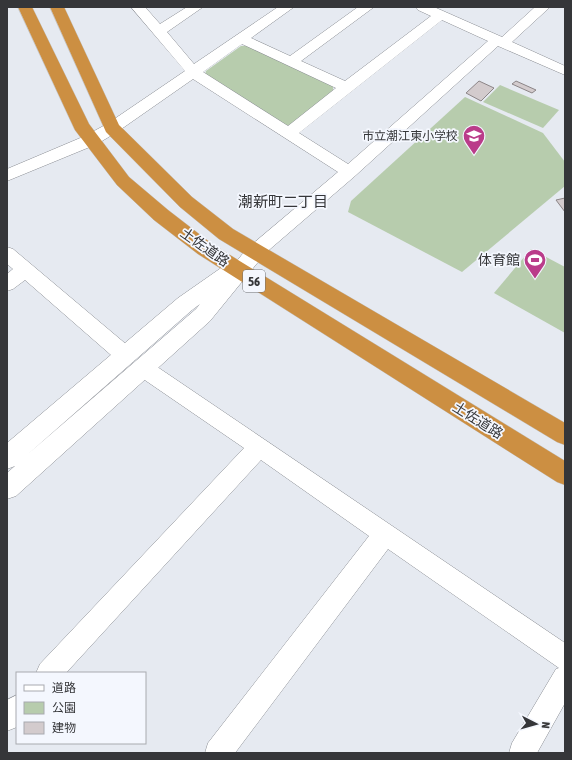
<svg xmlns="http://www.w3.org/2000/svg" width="572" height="760" font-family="'Asap Condensed','Noto Sans JP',sans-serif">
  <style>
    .green { fill: #b7ccad }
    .building { fill: #d3cbcd; stroke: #8c8587 }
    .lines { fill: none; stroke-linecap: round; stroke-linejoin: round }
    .minor-casing { stroke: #8a8d93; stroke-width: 1 }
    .tertiary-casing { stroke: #8a8d93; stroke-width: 1 }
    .trunk-casing { stroke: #c6c7c8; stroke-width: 1 }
    .minor { fill: #fff; fill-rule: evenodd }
    .tertiary { fill: #fff; fill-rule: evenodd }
    .trunk { fill: #cc8f42; fill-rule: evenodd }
    .labels { text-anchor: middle; stroke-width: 3.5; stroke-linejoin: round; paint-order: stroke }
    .far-poi-label { font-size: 12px; fill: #353639; stroke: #f4f7fe; text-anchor: end }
    .shield { fill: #f4f7fe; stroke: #6e7074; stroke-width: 1 }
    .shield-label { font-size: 13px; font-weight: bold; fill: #353639 }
    .street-label { font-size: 14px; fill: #353639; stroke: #f4f7fe }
    .poi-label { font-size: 14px; fill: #353639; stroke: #f4f7fe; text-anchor: end }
    .neighbourhood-label { font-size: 15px; fill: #353639; stroke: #f4f7fe }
  </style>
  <rect width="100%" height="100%" fill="#e6eaf1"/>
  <g class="green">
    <polygon points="241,46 247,46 333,86 333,91 290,125 283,125 205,75 206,71"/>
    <polygon points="500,85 559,110 543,128 483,102"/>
    <polygon points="465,97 543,133 565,162 565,186 462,272 348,212 351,201"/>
    <polygon points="531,249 565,267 565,333 494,293"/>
  </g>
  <g class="building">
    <polygon points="479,81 494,88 481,101 466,93"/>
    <polygon points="516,81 536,90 532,93 512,84"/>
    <polygon points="565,198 565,212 556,200"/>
  </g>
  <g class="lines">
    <g class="minor-casing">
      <g id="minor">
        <path d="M131,7h14l15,17 27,-17h16l-36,25 27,32 84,-57h16l-43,31 39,18 68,-49h16l-73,54 44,20 86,-65 -13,-6 -2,-3h18l68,30 33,-30h15l-38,35 53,24v9l-67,-29 -143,130 -93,80 -6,2 -6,-2 -3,-5 3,-5 88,-74 -145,-93 -76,53 -20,12 -90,37v-12l78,-33 22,-12 78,-53zM442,20l46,21 -140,123 -49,-31zM242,44l94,44 -48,38 -85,-54z"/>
        <polygon points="7,247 13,249 133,350 136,356 133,362 126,364 119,362 25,280 13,289 7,291 7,274 13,269 7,264"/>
        <polygon points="143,360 150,362 565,643 565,703 537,753 509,753 512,743 556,669 559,668 388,549 235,753 205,753 208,743 369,536 261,460 66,673 36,673 40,664 244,448 136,374 133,368 136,362"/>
        <polygon points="17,695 17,727 7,731 7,700"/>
      </g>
    </g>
    <g class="tertiary-casing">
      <path id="tertiary" d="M256,244l7,2 3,5 -3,5 -53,65 -194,175 -9,3v-26l8,-7 -8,3v-26l171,-145 43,-30 7,-3 4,2 17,-21zM200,304l-4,5 -168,145 164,-144z"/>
    </g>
    <g class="trunk-casing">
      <g id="trunk">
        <polygon points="18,7 32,7 89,124 129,177 168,210 212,244 565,461 565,485 557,482 198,254 154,220 117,185 75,130"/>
        <polygon points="50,7 64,7 119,125 192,197 233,229 565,423 565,445 557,442 219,239 180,207 106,132"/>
      </g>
    </g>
    <use href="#minor" class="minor"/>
    <use href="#tertiary" class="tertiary"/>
    <use href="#trunk" class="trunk"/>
  </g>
  <defs>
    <g id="school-pin" transform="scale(1.15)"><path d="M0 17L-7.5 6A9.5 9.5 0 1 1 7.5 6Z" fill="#ba3c8a" stroke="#f4f7fe"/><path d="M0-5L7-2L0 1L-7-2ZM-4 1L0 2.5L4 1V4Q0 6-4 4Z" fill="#fff"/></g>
    <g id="stadium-pin" transform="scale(1.15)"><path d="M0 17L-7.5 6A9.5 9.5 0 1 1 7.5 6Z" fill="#ba3c8a" stroke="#f4f7fe"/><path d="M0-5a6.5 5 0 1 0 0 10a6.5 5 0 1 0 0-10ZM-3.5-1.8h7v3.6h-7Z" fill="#fff"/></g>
  </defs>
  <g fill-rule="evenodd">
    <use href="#school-pin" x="474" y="136"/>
    <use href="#stadium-pin" x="535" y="260"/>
  </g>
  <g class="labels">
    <g class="far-poi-label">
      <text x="458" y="140">市立潮江東小学校</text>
    </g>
    <rect class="shield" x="243" y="270" width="22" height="22" rx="3"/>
    <g class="shield-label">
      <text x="254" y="286">56</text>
    </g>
    <g class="street-label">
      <text transform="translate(205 247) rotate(35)" y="5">土佐道路</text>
      <text transform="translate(478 420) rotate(32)" y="5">土佐道路</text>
    </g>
    <g class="poi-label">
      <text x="520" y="265">体育館</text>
    </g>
    <g class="neighbourhood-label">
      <text x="283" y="207">潮新町二丁目</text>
    </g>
  </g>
  <rect width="572" height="760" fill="none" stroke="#353639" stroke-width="16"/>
  <rect x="16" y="672" width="130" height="72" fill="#f4f7fe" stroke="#a8aaaf"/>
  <rect x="24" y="685" width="20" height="6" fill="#ffffff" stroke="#a8aaaf"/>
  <text x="52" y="692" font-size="12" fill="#353639">道路</text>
  <rect x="24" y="702" width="20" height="12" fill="#b7ccad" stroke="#a8aaaf"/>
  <text x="52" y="712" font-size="12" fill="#353639">公園</text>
  <rect x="24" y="722" width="20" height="12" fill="#d3cbcd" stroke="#a8aaaf"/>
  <text x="52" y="732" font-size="12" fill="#353639">建物</text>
  <g transform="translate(536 724) rotate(96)" stroke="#f4f7fe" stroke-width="3" paint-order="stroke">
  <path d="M0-3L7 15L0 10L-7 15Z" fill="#353639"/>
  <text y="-6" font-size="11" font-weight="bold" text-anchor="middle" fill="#353639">N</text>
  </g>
</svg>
